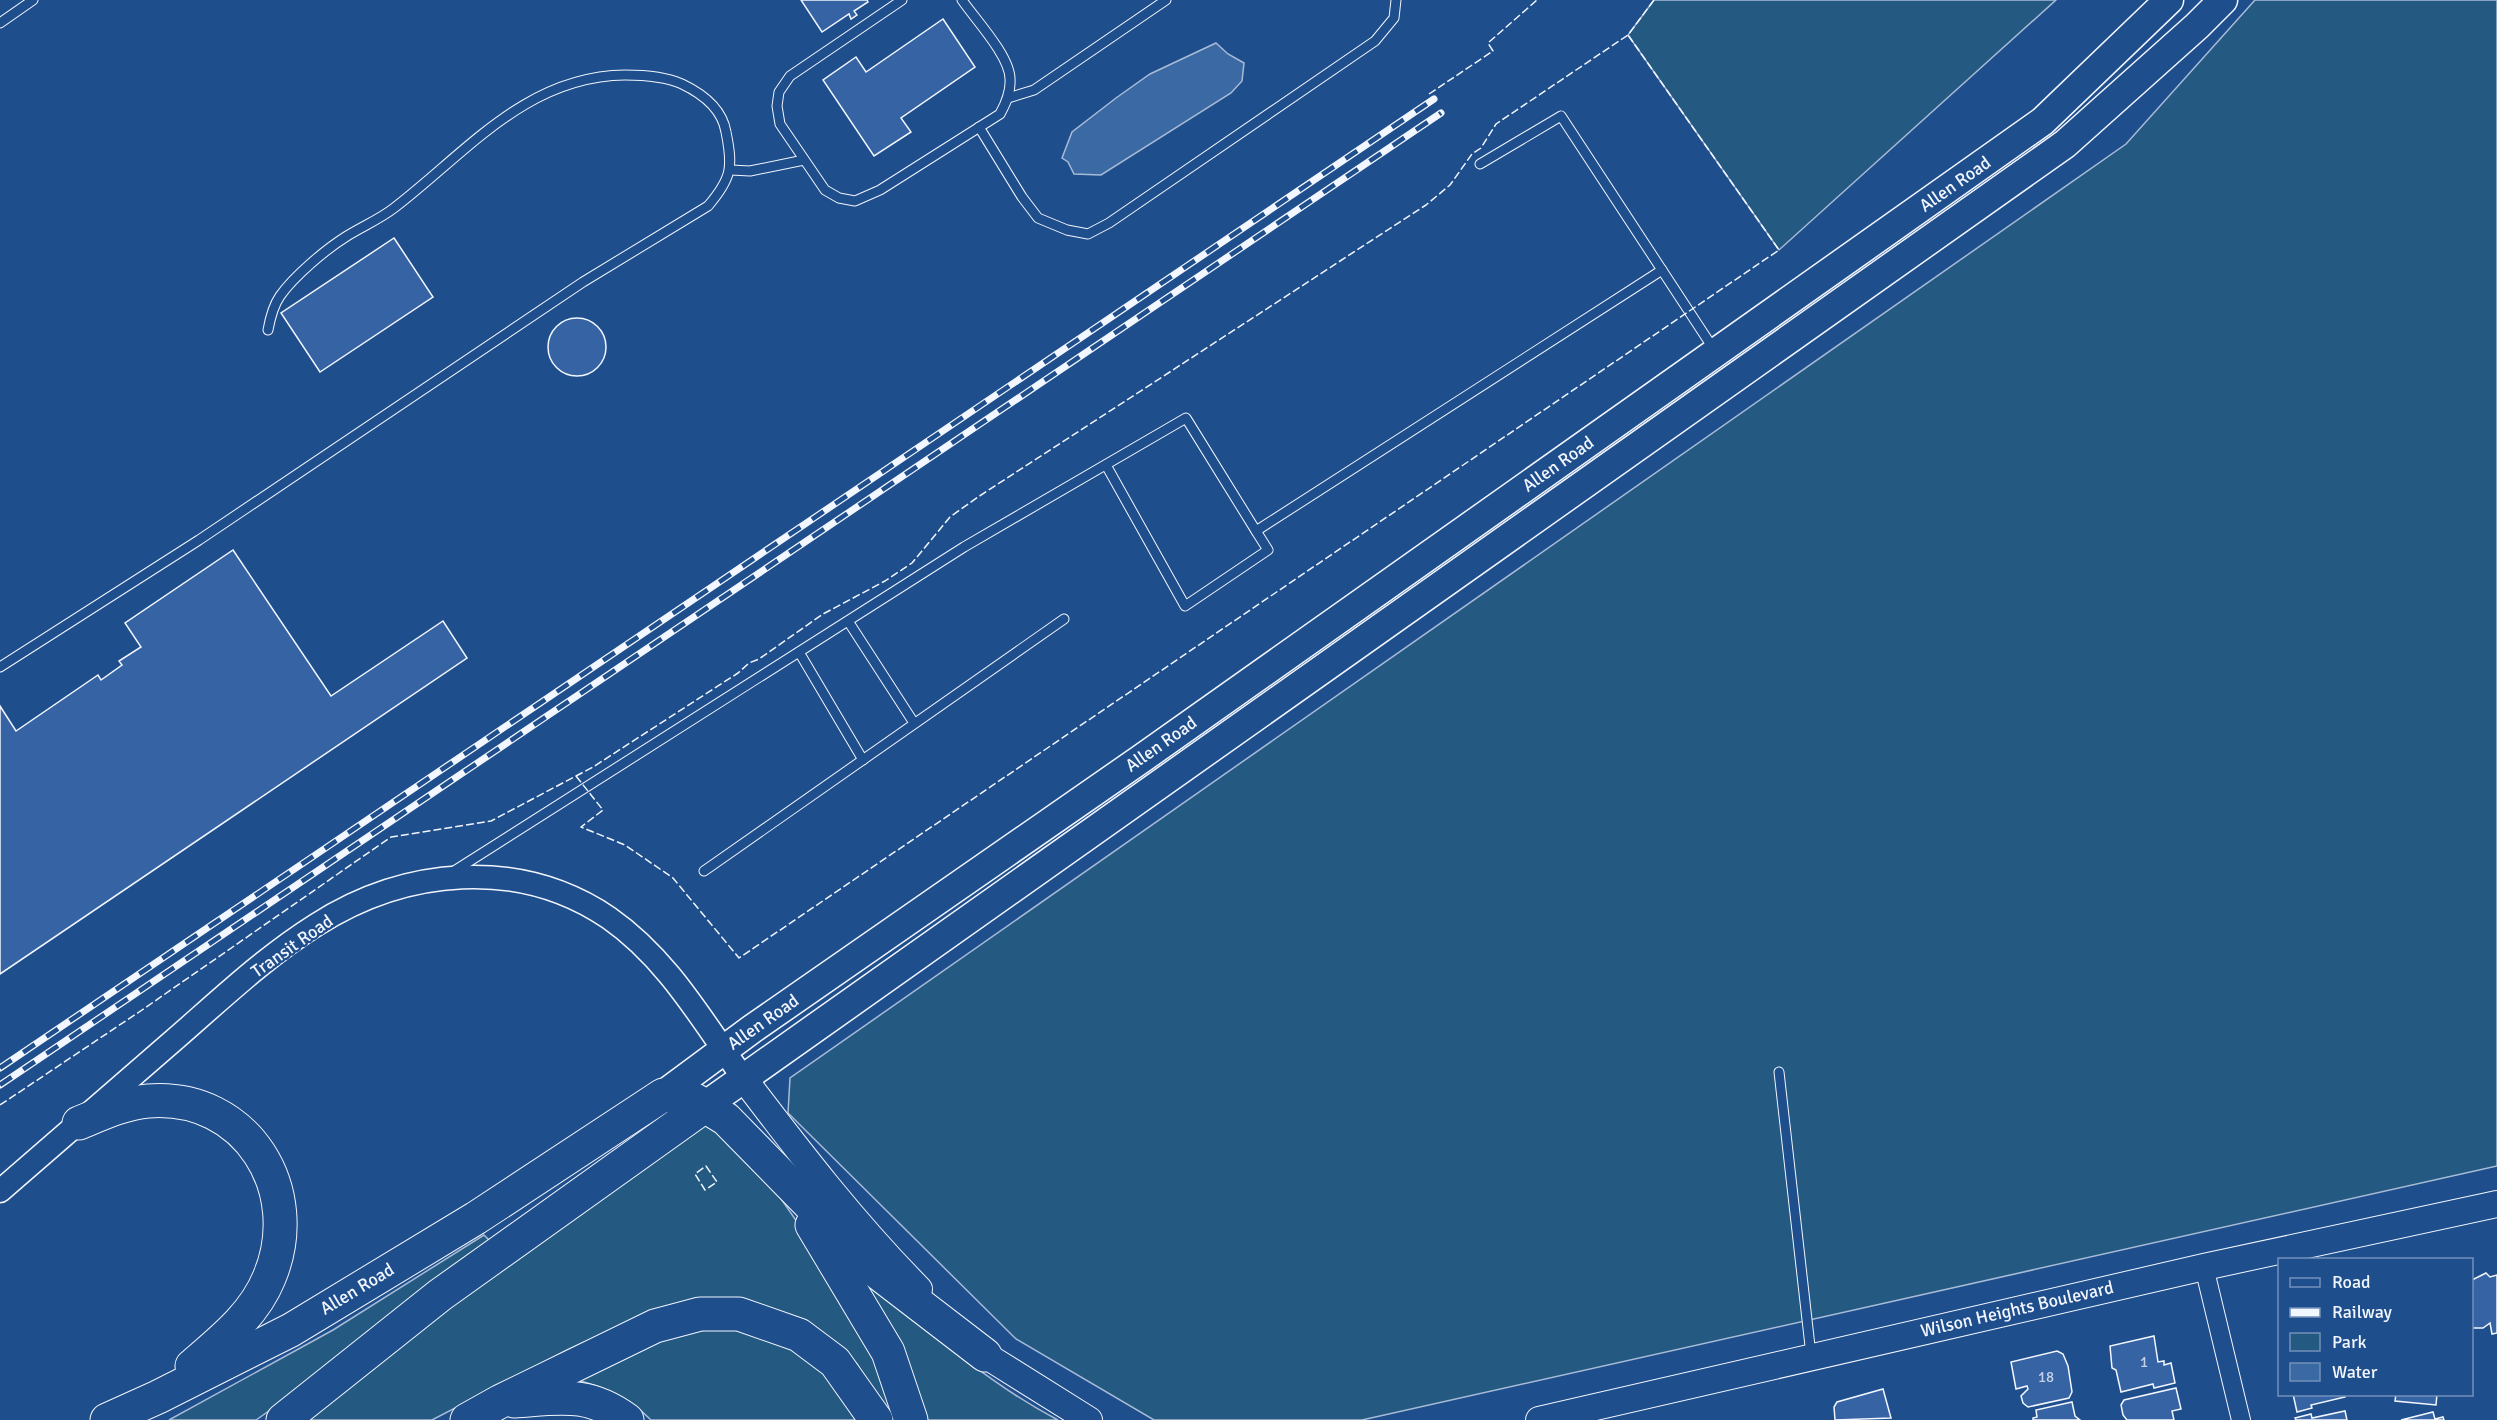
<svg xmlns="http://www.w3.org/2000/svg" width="2497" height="1420" font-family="Signika,sans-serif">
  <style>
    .green { fill: #245a82; stroke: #a8bbd7; stroke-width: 1.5 }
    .water { fill: #3b69a3; stroke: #a8bbd7; stroke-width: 1.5 }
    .building { fill: #3563a3; stroke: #f2f6ff; stroke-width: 1.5 }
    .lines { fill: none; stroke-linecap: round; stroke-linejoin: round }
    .service-casing { stroke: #f2f6ff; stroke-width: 11 }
    .minor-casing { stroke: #f2f6ff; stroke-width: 20 }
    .tertiary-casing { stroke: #f2f6ff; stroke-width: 25 }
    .secondary-casing { stroke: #f2f6ff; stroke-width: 28 }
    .primary-casing { stroke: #f2f6ff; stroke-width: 31 }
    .motorway-casing { stroke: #f2f6ff; stroke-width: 35 }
    .service { stroke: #1f4e8c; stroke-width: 9 }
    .minor { stroke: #1f4e8c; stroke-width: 18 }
    .tertiary { stroke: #1f4e8c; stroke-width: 22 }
    .secondary { stroke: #1f4e8c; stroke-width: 26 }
    .primary { stroke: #1f4e8c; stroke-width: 28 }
    .motorway { stroke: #1f4e8c; stroke-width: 33 }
    .rail-casing { stroke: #f2f6ff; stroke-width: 7 }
    .rail { stroke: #1f4e8c; stroke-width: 4.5; stroke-dasharray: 14; stroke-linecap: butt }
    .fence { stroke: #f2f6ff; stroke-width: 1.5; stroke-dasharray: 8 3; stroke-linecap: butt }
    .labels { text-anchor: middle; stroke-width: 4.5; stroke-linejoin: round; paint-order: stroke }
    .number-label { font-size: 15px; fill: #c3d1e8 }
    .street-label { font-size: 18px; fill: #f2f6ff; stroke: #1f4e8c }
  </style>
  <rect width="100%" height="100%" fill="#1f4e8c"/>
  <g class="green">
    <polygon points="1654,0 2056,0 1779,250 1628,35"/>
    <polygon points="2255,0 2497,0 2497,1166 1362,1420 1154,1420 1016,1339 788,1113 790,1078 2126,144"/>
    <polygon points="706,1125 712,1126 775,1190 851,1300 902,1420 890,1420 857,1364 831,1340 639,1317 567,1350 432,1420 305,1420 473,1288"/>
    <polygon points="484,1235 491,1242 290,1396 256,1420 169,1420 333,1330"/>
    <path d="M867,1278c60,51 120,105 191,142h-133l-65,-136z"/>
    <path d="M713,1329l30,1 31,7 58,39 30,44h-211c-25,-25 -47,-33 -81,-42l107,-44z"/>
  </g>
  <polygon class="water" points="1216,43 1228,54 1244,63 1242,81 1231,93 1101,175 1074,174 1068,162 1062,158 1072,132 1116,98 1150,74"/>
  <g class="building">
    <polygon points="801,0 867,0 868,2 854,11 857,15 851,19 849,14 822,32"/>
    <polygon points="943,19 975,67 901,118 911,132 874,156 823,80 856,57 866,72"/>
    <polygon points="394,238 433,297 320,372 281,313"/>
    <circle cx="577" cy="347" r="29"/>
    <polygon points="233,550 331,696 443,621 467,658 0,974 0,706 16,731 98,675 101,680 122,665 119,661 141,647 125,623"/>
    <polygon points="2486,1273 2490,1277 2497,1275 2497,1333 2492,1334 2490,1323 2483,1328 2472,1328 2472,1280"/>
    <polygon points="2154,1336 2158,1362 2164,1361 2164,1365 2171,1363 2175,1383 2154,1388 2153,1384 2121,1392 2116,1370 2112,1368 2110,1346"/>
    <polygon points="2057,1351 2063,1354 2068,1366 2072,1392 2069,1398 2028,1407 2023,1403 2021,1396 2028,1389 2027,1386 2016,1389 2011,1362"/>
    <polygon points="2176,1388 2181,1409 2172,1411 2174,1420 2127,1420 2123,1415 2121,1405 2124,1400"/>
    <polygon points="1883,1389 1891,1418 1835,1420 1834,1407 1837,1402"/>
    <polygon points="2293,1394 2344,1394 2345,1397 2311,1405 2312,1408 2297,1412"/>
    <polygon points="2396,1394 2437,1394 2436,1405 2395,1401"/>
    <polygon points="2072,1402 2075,1416 2080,1420 2033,1420 2033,1418 2037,1417 2036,1410"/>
    <polygon points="2345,1411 2347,1420 2296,1420 2295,1418 2311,1414 2312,1418"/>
    <polygon points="2433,1412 2435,1419 2443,1417 2444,1420 2401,1420"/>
  </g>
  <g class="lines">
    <g class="service-casing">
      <g id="service">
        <path d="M902,0l-112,76 -11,16 -2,14 3,18 45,66 14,8 16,3 25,-11 120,-76c6,-11 11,-22 10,-35 0,-23 -35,-60 -48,-79"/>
        <polyline points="0,23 33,0"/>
        <polyline points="1008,98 1034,90 1166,0"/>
        <polyline points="979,127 1022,197 1038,218 1067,230 1088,234 1109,223 1375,41 1394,18 1396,0"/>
        <polyline points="1480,164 1561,116 1715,351"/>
        <polyline points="731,170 750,171 804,160"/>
        <polyline points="1106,465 1185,606 1268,550 1256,531"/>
        <polyline points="848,621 914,723"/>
        <polyline points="799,652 863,760"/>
        <path d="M0,667l199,-127 384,-258 125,-76c24,-28 25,-39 18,-74 -4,-24 -23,-38 -44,-48 -18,-8 -38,-9 -57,-9 -99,1 -159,78 -231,133 -14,11 -31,18 -47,28 -21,13 -53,40 -67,60 -7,10 -10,23 -12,34"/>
        <polyline points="704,871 1064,619"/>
        <polyline points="451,873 964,547 1186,418 1256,531 1662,270"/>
        <polyline points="1779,1072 1811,1355"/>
      </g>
    </g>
    <g class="minor-casing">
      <polyline id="minor" points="2204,1267 2241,1420"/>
    </g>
    <g class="tertiary-casing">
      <path id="tertiary" d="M0,1191c58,-50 116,-100 174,-151 45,-39 91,-83 142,-115 89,-57 203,-68 293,-7 59,41 94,104 135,161"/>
    </g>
    <g class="secondary-casing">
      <g id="secondary">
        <path d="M744,1079c57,75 109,143 175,210"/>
        <polyline points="972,1343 985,1355 1089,1420"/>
        <polyline points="1539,1420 2204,1267 2497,1204"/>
      </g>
    </g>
    <g class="primary-casing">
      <g id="primary">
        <polyline points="663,1095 752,1029 1141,759 2043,121 2169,0"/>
        <polyline points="706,1105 2065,144 2197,26 2223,0"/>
      </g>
    </g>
    <g class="motorway-casing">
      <g id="motorway">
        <path d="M79,1123c22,-9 45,-20 69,-22 99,-8 158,90 121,177 -15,37 -47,62 -77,88"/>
        <polyline points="812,1225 888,1352 911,1420"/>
        <path d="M514,1401c46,-3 74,-10 113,19"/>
        <polyline points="107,1420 158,1397 291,1330 476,1218 663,1095 695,1100 726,1119 873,1269 985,1355"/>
        <polyline points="283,1420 440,1295 706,1105"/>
        <polyline points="467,1420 501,1401 655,1326 700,1314 739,1314 799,1335 835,1362 876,1420"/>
      </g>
    </g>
    <use href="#service" class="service"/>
    <use href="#minor" class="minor"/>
    <use href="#tertiary" class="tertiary"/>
    <use href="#secondary" class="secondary"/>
    <use href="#primary" class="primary"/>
    <use href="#motorway" class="motorway"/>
    <g class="rail-casing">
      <g id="rail">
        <polyline points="0,1068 1434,99"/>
        <polyline points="0,1085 1441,113"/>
      </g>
    </g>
    <use href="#rail" class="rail"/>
    <g class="fence">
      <polyline points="1429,94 1493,51 1488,43 1537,0"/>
      <polyline points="576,776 603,810 581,827 625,845 673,878 739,958 1779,250 1628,35"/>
      <polyline points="0,1105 142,1010 391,837 491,821 593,767 738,673 749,663 759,659 823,614 885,581 912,563 950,517 978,497 1426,205 1450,185 1472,154 1481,148 1496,124 1628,35 1654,0"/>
      <polygon points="706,1166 717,1182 705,1190 695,1174"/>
    </g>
  </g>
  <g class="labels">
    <g class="number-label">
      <text x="2144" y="1367">1</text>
      <text x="2046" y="1382">18</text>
    </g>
    <g class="street-label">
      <text transform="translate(1955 184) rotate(-35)" y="6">Allen Road</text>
      <text transform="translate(1558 464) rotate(-35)" y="6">Allen Road</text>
      <text transform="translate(1161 744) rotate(-35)" y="6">Allen Road</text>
      <text transform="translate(292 946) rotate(-35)" y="6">Transit Road</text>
      <text transform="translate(763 1022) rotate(-35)" y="6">Allen Road</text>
      <text transform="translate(357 1289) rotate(-31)" y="6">Allen Road</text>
      <text transform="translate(2017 1309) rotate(-13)" y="6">Wilson Heights Boulevard</text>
    </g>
  </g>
  <rect x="2278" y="1258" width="195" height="138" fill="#1f4e8c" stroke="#7391ba" stroke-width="1.5"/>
  <rect x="2290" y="1278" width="30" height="9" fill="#1f4e8c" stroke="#7391ba" stroke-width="1.5"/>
  <text x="2332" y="1288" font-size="18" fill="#f2f6ff">Road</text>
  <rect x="2290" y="1308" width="30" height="9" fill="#f2f6ff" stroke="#7391ba" stroke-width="1.5"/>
  <text x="2332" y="1318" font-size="18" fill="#f2f6ff">Railway</text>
  <rect x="2290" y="1333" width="30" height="18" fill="#245a82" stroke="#7391ba" stroke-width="1.5"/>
  <text x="2332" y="1348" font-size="18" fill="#f2f6ff">Park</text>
  <rect x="2290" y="1363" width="30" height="18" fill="#3b69a3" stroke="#7391ba" stroke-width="1.5"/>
  <text x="2332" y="1378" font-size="18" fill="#f2f6ff">Water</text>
</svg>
